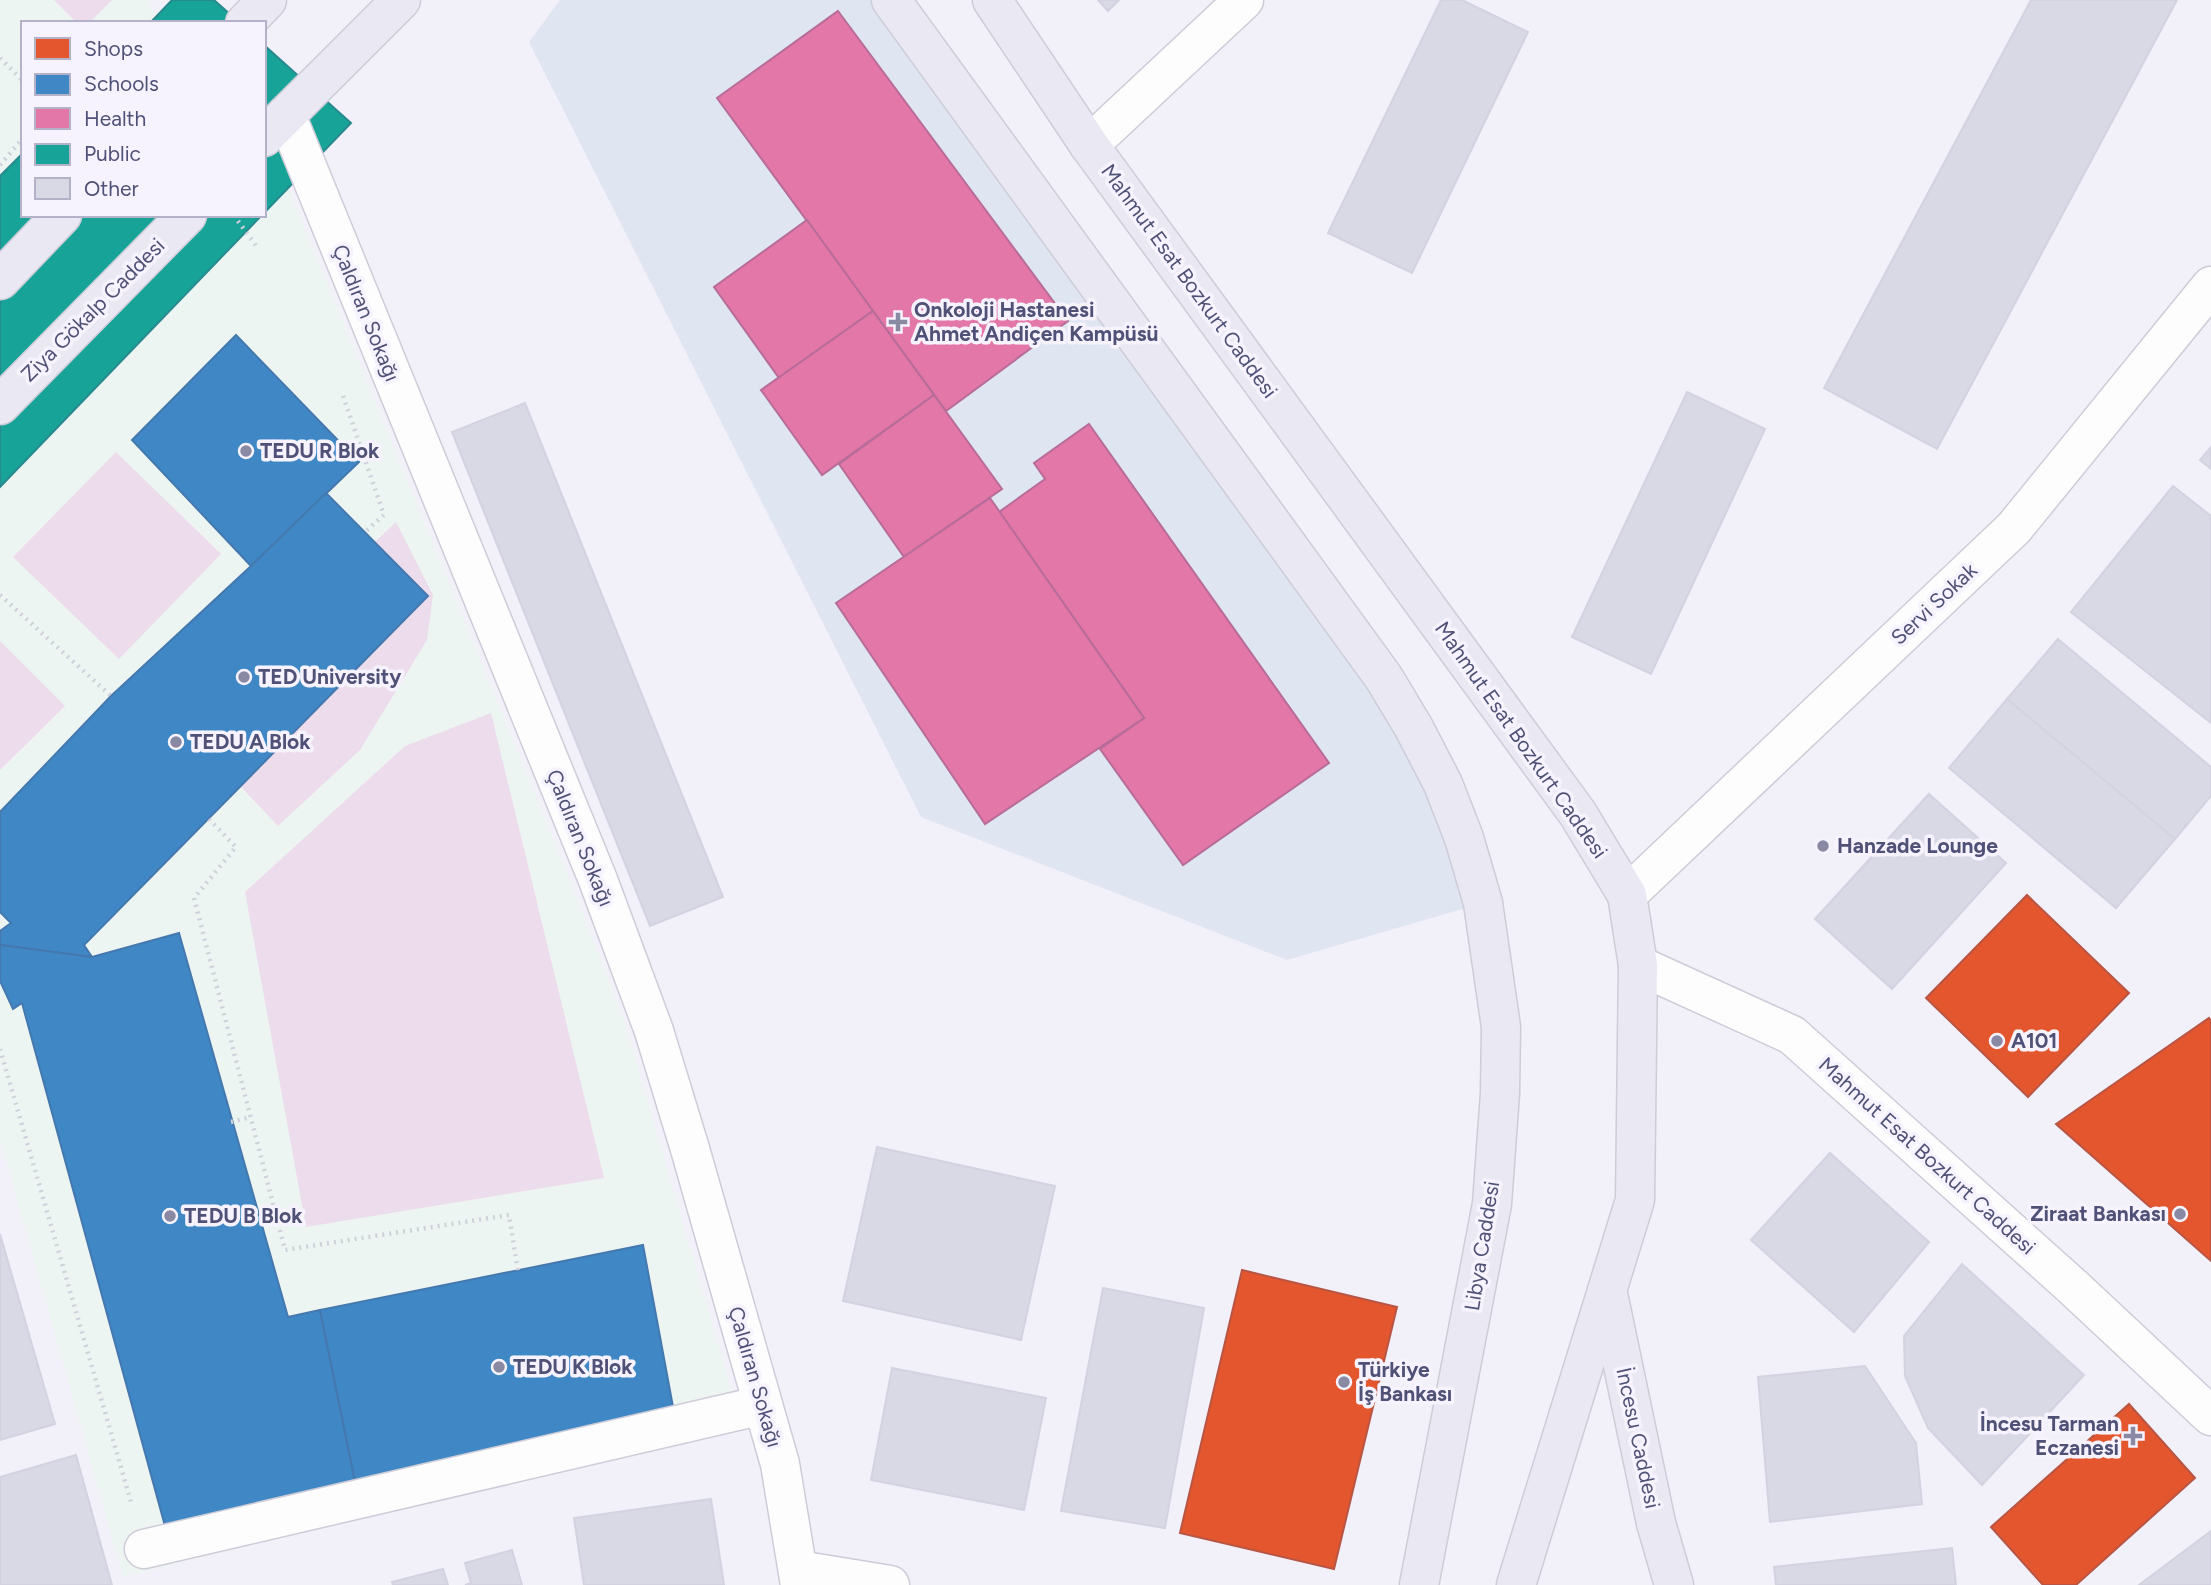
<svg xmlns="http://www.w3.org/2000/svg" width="2211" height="1585" font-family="Figtree,sans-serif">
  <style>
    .education { fill: #edf5f2 }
    .medical { fill: #dfe5f1 }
    .green { fill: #eddcec }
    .shops { fill: #e4572e; stroke: #b85544; stroke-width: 2 }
    .schools { fill: #3f88c5; stroke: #4478ae; stroke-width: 2 }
    .health { fill: #e377a8; stroke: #b76c99; stroke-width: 2 }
    .public { fill: #17a398; stroke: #288a8e; stroke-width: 2 }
    .building { fill: #d9d8e5; stroke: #d3d2e1; stroke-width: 2 }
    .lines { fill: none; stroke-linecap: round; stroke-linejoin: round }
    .minor-casing { stroke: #ceccd8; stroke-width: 41 }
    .major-casing { stroke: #cdcdd9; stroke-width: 41 }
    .path { stroke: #d0d0da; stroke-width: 4.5; stroke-dasharray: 2 5; stroke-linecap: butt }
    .minor { stroke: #fdfdfe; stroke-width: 38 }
    .major { stroke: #eae8f2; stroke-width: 38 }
    .poi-dot { fill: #8989a4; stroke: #f6f3fe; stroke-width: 2.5 }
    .labels { text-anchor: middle; stroke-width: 7; stroke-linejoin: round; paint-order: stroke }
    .street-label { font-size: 21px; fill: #505177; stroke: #f6f3fe }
    .poi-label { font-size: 21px; font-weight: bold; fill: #505177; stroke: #f6f3fe; text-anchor: start }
  </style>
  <rect width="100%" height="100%" fill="#f2f0f8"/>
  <g class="education">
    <polygon points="0,0 154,0 149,6 166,23 23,23 23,215 0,280"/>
    <polygon points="264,109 285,180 572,885 625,1023 741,1423 123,1577 0,1139 0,469 249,215 264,215"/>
  </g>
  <polygon class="medical" points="560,0 891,0 1384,678 1483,903 1287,960 921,817 529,42"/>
  <g class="green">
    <polygon points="54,0 112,0 89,23 77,23"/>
    <polygon points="116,452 221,554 119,659 13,557"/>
    <polygon points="396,522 433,595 427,640 360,750 278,826 241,787 428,597 375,542"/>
    <polygon points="0,641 65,706 0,770"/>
    <polygon points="491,713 604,1178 306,1227 245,892 405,746"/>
  </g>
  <g class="shops">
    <polygon points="2027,895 2129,993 2028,1097 1926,998"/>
    <polygon points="2209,1018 2211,1021 2211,1261 2056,1124"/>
    <polygon points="1242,1270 1397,1307 1334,1569 1180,1533"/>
    <polygon points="2129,1404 2195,1478 2076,1585 2043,1585 1991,1527"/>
  </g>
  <g class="schools">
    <polygon points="236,335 359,462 251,566 132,440"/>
    <polygon points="326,493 428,596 84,945 92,957 0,945 0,931 11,923 0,912 0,812 111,696 251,566"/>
    <polygon points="179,933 288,1317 320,1310 358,1496 168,1537 22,1003 13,1009 0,981 0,945 92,957"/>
    <polygon points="643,1245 676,1423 358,1496 320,1310"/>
  </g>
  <g class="health">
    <polygon points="838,11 1068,321 946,411 717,98"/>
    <polygon points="807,220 873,311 779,378 714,287"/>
    <polygon points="873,311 934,395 822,475 761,390"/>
    <polygon points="934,395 1002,489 904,557 839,464"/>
    <polygon points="1089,424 1329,763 1183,865 1100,749 1144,718 999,512 1045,479 1034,463"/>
    <polygon points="990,498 1144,718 985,824 836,603"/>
  </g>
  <g class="public">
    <polygon points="172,0 214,0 240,23 150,23"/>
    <polygon points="264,45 351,123 264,213"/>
    <polygon points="23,153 23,215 262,215 0,487 0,176"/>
  </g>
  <g class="building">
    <polygon points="1098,0 1119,0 1108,11"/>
    <polygon points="1441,0 1462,0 1528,32 1412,273 1328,233"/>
    <polygon points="2031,0 2177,0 1937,449 1824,388"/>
    <polygon points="1687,392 1765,429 1651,674 1572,637"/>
    <polygon points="525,403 723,897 650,926 452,432"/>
    <polygon points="2211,447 2211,469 2200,460"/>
    <polygon points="2173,486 2211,516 2211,723 2071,612"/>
    <polygon points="2058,639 2211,767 2211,796 2175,839 2007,699"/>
    <polygon points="2007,699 2175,839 2116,908 1949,768"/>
    <polygon points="1929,794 2006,863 1892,989 1815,919"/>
    <polygon points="877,1147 1055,1186 1021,1340 843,1301"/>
    <polygon points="1830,1153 1929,1242 1854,1332 1751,1240"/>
    <polygon points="0,1234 55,1424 0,1440"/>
    <polygon points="1962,1264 2084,1375 1982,1485 1928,1428 1905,1376 1904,1336"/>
    <polygon points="1103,1288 1204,1308 1165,1528 1061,1511"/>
    <polygon points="1865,1366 1916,1443 1922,1504 1770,1522 1758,1377"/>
    <polygon points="892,1368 1046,1398 1024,1510 871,1480"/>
    <polygon points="76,1455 112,1585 0,1585 0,1477"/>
    <polygon points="711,1499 724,1585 584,1585 574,1518"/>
    <polygon points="2211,1531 2211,1585 2139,1585"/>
    <polygon points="1952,1548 1956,1585 1776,1585 1774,1567"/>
    <polygon points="512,1550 522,1585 465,1585 471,1583 465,1563"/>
    <polygon points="443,1569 448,1585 393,1585 392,1582"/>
  </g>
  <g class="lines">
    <g class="minor-casing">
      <g id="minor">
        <polyline points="286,115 598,880 654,1031 690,1149 780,1464 800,1585"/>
        <polyline points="1089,145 1244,0"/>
        <polyline points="1627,895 2014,528 2211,286"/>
        <polyline points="1638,965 1792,1035 2073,1287 2211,1416"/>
        <polyline points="144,1549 763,1405"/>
        <polyline points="798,1570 890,1585"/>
      </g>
    </g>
    <g class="major-casing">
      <g id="major">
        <polyline points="891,0 1384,678 1414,728 1443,784 1464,838 1483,903 1501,1027 1500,1093 1492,1204 1419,1585"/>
        <polyline points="992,0 1089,145 1578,814 1627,895 1638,965 1635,1200 1516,1585"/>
        <polyline points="245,23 267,0"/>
        <polyline points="264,137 401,0"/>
        <polyline points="0,280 62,215"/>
        <polyline points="0,405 187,215"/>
        <polyline points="1608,1294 1656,1523 1674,1585"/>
      </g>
    </g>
    <g class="path">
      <polyline points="0,58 23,81"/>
      <polyline points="0,165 23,138"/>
      <polyline points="238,221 257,247"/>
      <polyline points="343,396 384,515 365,532"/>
      <polyline points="0,595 111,696"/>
      <polyline points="209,819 236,847 194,898 285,1250 509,1215 518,1271"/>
      <polyline points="0,1049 131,1502"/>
      <polyline points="231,1122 251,1117"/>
    </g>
    <use href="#minor" class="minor"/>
    <use href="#major" class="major"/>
  </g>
  <g class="poi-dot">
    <path d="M894.5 311.5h7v7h7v7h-7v7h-7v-7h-7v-7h7z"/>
    <circle cx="246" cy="451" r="7"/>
    <circle cx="244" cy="677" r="7"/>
    <circle cx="176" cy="742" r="7"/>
    <circle cx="1823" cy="846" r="7"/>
    <circle cx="1997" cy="1041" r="7"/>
    <circle cx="2180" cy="1214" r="7"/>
    <circle cx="170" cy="1216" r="7"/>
    <circle cx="499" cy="1367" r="7"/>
    <circle cx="1344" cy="1382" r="7"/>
    <path d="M2129.5 1425.5h7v7h7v7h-7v7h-7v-7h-7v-7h7z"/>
  </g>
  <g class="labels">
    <g class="street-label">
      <text transform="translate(1189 281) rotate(54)" y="7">Mahmut Esat Bozkurt Caddesi</text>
      <text transform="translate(93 310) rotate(-45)" y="7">Ziya Gökalp Caddesi</text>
      <text transform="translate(366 313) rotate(68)" y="7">Çaldıran Sokağı</text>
      <text transform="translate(1934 604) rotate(-43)" y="7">Servi Sokak</text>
      <text transform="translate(1521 740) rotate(55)" y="7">Mahmut Esat Bozkurt Caddesi</text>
      <text transform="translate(580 838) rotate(68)" y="7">Çaldıran Sokağı</text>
      <text transform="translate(1927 1156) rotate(42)" y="7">Mahmut Esat Bozkurt Caddesi</text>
      <text transform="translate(1482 1246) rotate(-81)" y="7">Libya Caddesi</text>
      <text transform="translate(755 1377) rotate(74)" y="7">Çaldıran Sokağı</text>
      <text transform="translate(1638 1438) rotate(78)" y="7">İncesu Caddesi</text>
    </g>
    <g class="poi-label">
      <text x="914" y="317">Onkoloji Hastanesi<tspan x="914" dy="24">Ahmet Andiçen Kampüsü</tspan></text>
      <text x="260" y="458">TEDU R Blok</text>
      <text x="258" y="684">TED University</text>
      <text x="190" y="749">TEDU A Blok</text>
      <text x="1837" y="853">Hanzade Lounge</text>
      <text x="2011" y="1048">A101</text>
      <text x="2166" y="1221" text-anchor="end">Ziraat Bankası</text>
      <text x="184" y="1223">TEDU B Blok</text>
      <text x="513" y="1374">TEDU K Blok</text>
      <text x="1358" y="1377">Türkiye<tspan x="1358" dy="24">İş Bankası</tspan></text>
      <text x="2119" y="1431" text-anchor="end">İncesu Tarman<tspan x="2119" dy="24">Eczanesi</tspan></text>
    </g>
  </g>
  <rect x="21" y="21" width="245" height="196" fill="#f6f3fe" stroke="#b4b2c8" stroke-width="2"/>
  <rect x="35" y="38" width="35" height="21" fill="#e4572e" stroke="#b4b2c8" stroke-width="2"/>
  <text x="84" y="56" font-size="21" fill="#505177">Shops</text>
  <rect x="35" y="74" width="35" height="21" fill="#3f88c5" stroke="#b4b2c8" stroke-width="2"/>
  <text x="84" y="91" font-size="21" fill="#505177">Schools</text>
  <rect x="35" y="108" width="35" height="21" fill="#e377a8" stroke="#b4b2c8" stroke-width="2"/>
  <text x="84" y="126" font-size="21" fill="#505177">Health</text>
  <rect x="35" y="144" width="35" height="21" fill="#17a398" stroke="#b4b2c8" stroke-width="2"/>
  <text x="84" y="161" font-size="21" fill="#505177">Public</text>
  <rect x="35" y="178" width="35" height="21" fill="#d9d8e5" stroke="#b4b2c8" stroke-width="2"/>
  <text x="84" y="196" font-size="21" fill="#505177">Other</text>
</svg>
